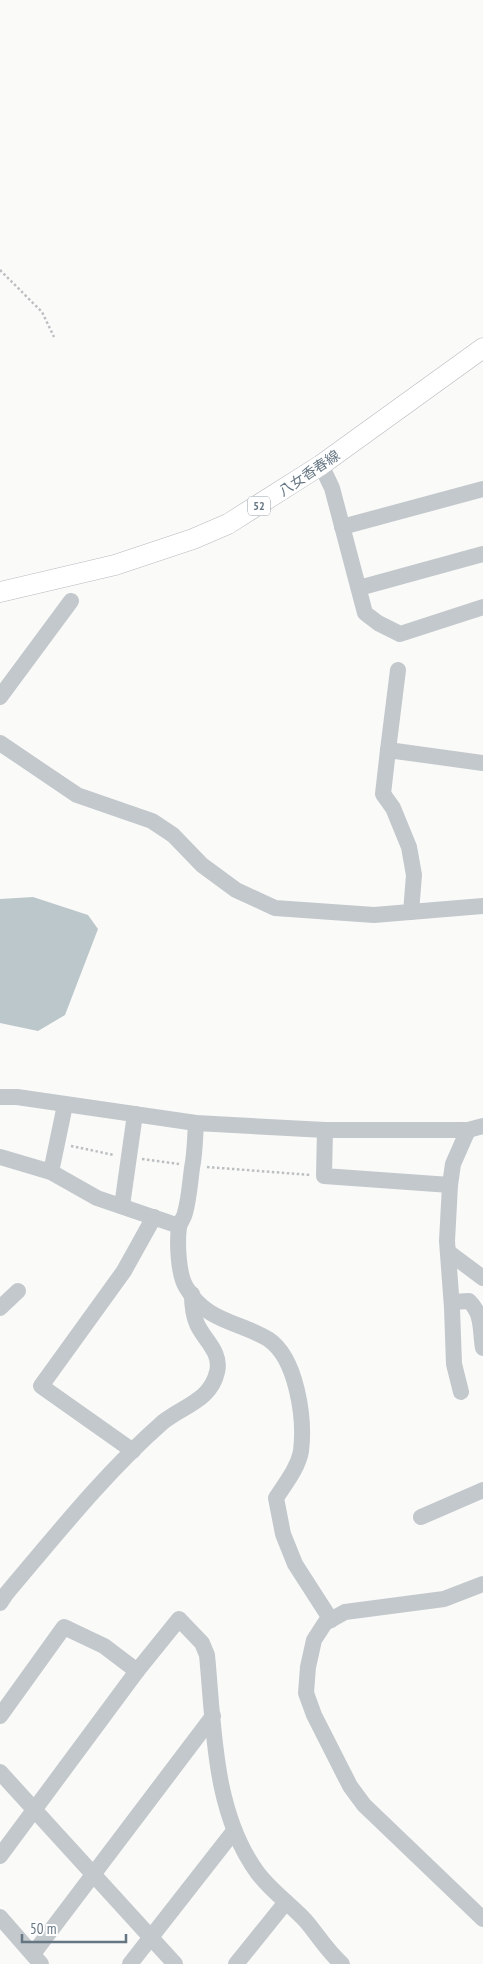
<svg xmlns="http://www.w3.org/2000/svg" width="483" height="1964" font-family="'PT Sans Narrow','Noto Sans JP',sans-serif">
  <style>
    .water { fill: #bbc7cb }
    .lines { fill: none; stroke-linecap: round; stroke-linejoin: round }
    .major-casing { stroke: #b5babe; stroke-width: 21 }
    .path { stroke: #bbbfc2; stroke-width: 2.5; stroke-dasharray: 2.5 2.5; stroke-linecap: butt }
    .minor { stroke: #c3c8cc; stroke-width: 16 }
    .major { stroke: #fff; stroke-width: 20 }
    .labels { text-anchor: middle; stroke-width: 5; stroke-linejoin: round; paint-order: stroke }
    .shield { fill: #fff; stroke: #939fa8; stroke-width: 1 }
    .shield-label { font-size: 12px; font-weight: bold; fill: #657683 }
    .street-label { font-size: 14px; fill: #657683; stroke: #fff }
  </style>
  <rect width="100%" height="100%" fill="#fafaf8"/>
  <polygon class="water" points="33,897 88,915 98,929 65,1015 38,1031 0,1023 0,899"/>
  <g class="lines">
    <g class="major-casing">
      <polyline id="major" points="0,592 115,565 193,539 228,524 321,465 483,348"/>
    </g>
    <g class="path">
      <polyline points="0,270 42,312 54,337"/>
      <polyline points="71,1146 114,1155"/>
      <polyline points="142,1159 179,1164"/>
      <polyline points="207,1167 311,1175"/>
    </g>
    <g class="minor">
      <polyline points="321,465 332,488 365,613 378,623 400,634 483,607"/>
      <polyline points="342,527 483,489"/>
      <polyline points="359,588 483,554"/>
      <polyline points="0,697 71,601"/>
      <polyline points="0,743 77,795 152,821 173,835 202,865 236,890 275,908 374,915 483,906"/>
      <polyline points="388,750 398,670"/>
      <polyline points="411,912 414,875 409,847 393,808 383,794 388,750 483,763"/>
      <polyline points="0,1097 17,1097 196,1123 325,1130 468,1130 483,1126"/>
      <path d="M196,1123c-1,15 -1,30 -4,45 -2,15 -3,31 -7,45 -1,5 -5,9 -6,14 -2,15 -1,47 7,60 20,35 52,34 82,52 29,19 37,80 33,112 -3,17 -16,33 -25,47l7,36 12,30 36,56"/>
      <polyline points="325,1130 324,1176 450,1185 453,1164 468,1130"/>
      <polyline points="0,1157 51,1172 97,1198 179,1226"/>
      <polyline points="51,1172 65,1105"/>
      <polyline points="450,1185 447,1241 452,1308 454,1364 461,1392"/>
      <polyline points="122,1206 135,1114"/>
      <polyline points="448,1252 483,1278"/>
      <path d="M452,1302l17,-1c14,13 11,30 14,47"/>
      <polyline points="0,1308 18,1291"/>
      <polyline points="133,1451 41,1386 124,1271 154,1217"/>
      <polyline points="421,1517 483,1490"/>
      <polyline points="483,1584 444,1599 345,1612 325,1623 314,1640 308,1667 306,1693 314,1715 350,1786 364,1805 483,1919"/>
      <path d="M0,1603l6,-9c50,-59 99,-121 157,-172 20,-16 48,-22 54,-50 5,-20 -13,-32 -20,-48 -4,-9 -5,-19 -5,-30"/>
      <path d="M137,1671l42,-52 23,24 5,12c7,72 6,156 50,217 13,18 33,32 48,48 13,15 22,31 37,44"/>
      <polyline points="0,1716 64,1627 104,1646 137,1671 0,1856"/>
      <polyline points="0,1772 175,1964"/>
      <polyline points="0,1917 41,1964"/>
      <polyline points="33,1954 213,1716"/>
      <polyline points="130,1964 234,1831"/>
      <polyline points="236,1964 286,1902"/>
    </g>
    <use href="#major" class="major"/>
  </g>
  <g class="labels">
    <rect class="shield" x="248" y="496.5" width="22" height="19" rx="4"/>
    <g class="shield-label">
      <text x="259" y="510">52</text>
    </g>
    <g class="street-label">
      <text transform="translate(309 473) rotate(-34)" y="5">八女香春線</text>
    </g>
  </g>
  <path d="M22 1934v8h104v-8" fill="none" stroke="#657683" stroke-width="2.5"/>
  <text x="30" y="1934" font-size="15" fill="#657683" stroke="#ffffff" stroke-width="4" paint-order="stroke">50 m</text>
</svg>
